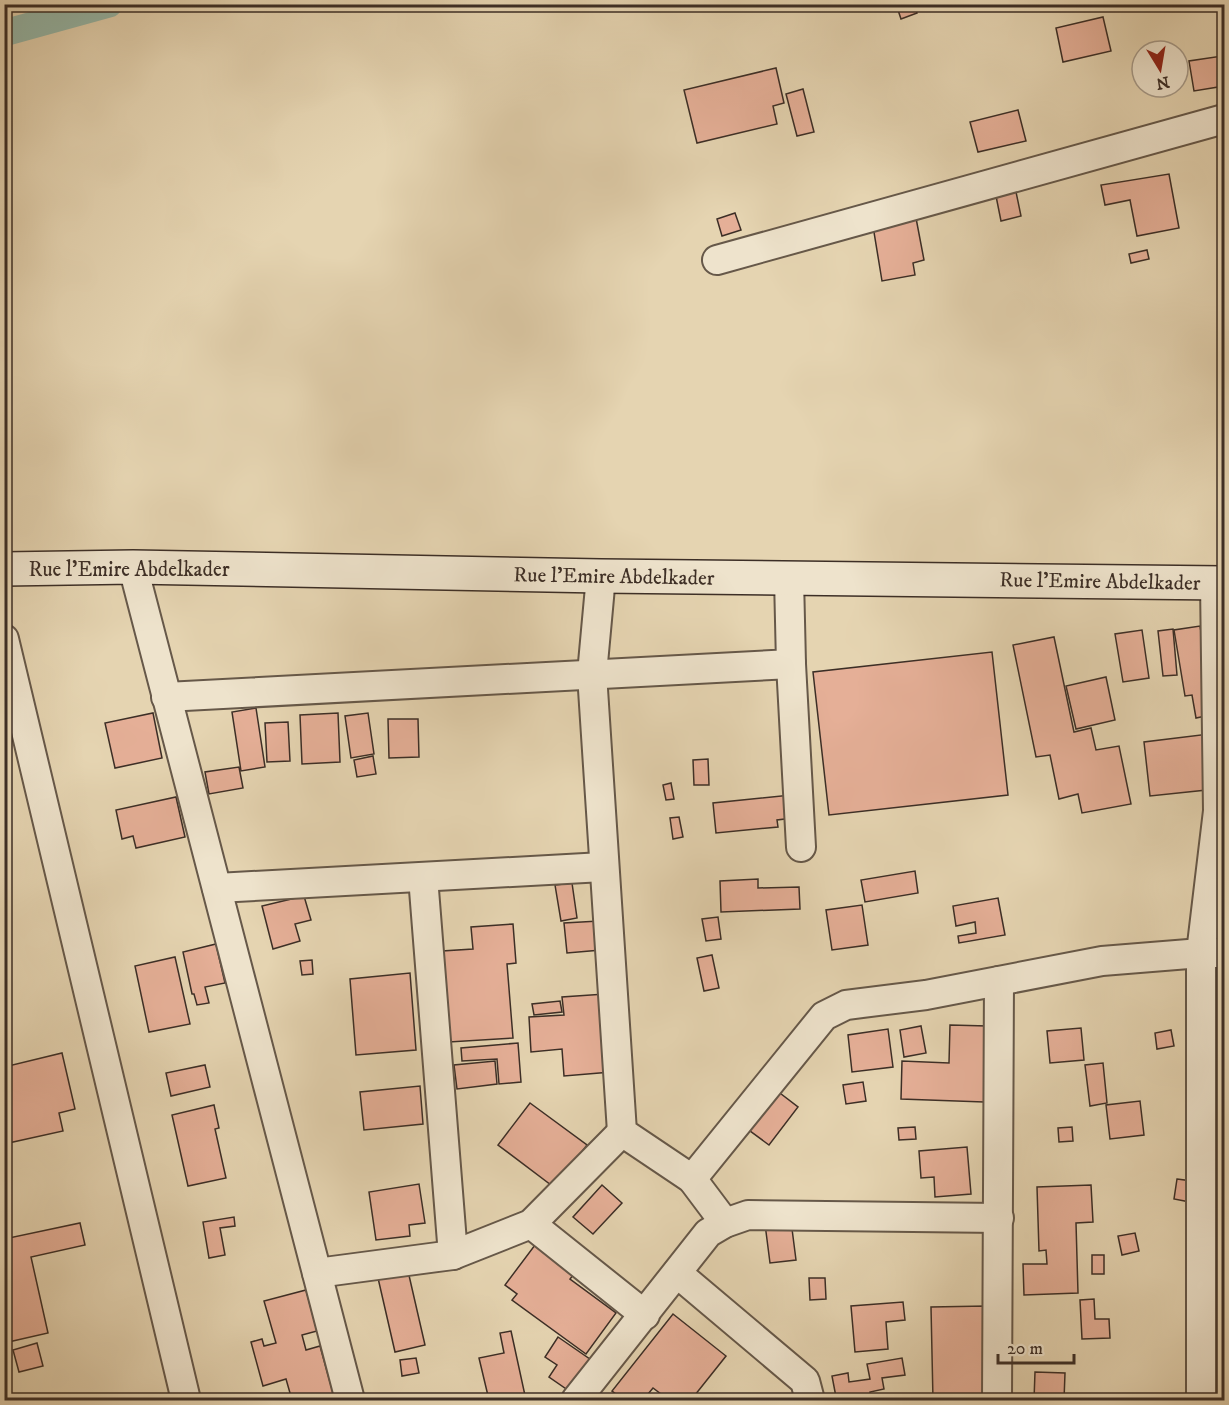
<svg xmlns="http://www.w3.org/2000/svg" width="1229" height="1405" font-family="'IM FELL DW Pica',serif">
  <style>
    .lines { fill: none; stroke-linecap: round; stroke-linejoin: round }
    .canal { stroke: #96b8a9; stroke-width: 27 }
    .building { fill: #e5af97; stroke: #3c2e26; stroke-width: 1.5 }
    .street-casing { stroke: #665849; stroke-width: 32 }
    .secondary-casing { stroke: #3c2e26; stroke-width: 36 }
    .street { stroke: #eee3cc; stroke-width: 28 }
    .secondary { stroke: #eee3cc; stroke-width: 33 }
    .labels { text-anchor: middle; stroke-width: 5; stroke-linejoin: round; paint-order: stroke }
    .street-label { font-size: 21px; fill: #3c2e26; stroke: #eee3cc }
  </style>
  <rect width="100%" height="100%" fill="#e5d4b1"/>
  <filter id="stains"><feTurbulence type="fractalNoise" baseFrequency=".00333" numOctaves="4"/><feColorMatrix values="0 0 0 0 .2 0 0 0 0 .09 0 0 0 0 .02 0 0 0 .5 -.17"/></filter>
  <radialGradient id="worn" r=".72"><stop offset=".6" stop-color="#630" stop-opacity="0"/><stop offset="1" stop-color="#630" stop-opacity=".3"/></radialGradient>
  <g class="lines">
    <polyline class="canal" points="4,33 109,4"/>
  </g>
  <g class="building">
    <polygon points="896,4 914,4 917,13 901,19"/>
    <polygon points="1103,17 1111,51 1063,62 1056,28"/>
    <polygon points="1222,56 1224,86 1194,91 1189,61"/>
    <polygon points="776,68 784,103 773,106 777,124 697,143 684,90"/>
    <polygon points="803,89 814,132 797,136 786,94"/>
    <polygon points="1018,110 1026,141 978,152 970,122"/>
    <polygon points="1169,174 1179,228 1137,236 1130,200 1105,205 1101,185"/>
    <polygon points="1015,187 1021,216 1001,221 995,191"/>
    <polygon points="735,213 741,230 722,236 717,219"/>
    <polygon points="916,218 924,260 913,263 915,275 882,281 873,226"/>
    <polygon points="1147,250 1149,259 1131,263 1129,254"/>
    <polygon points="1200,626 1215,714 1196,718 1192,695 1185,696 1174,630"/>
    <polygon points="1173,629 1177,675 1163,676 1158,631"/>
    <polygon points="1142,630 1149,678 1123,682 1115,634"/>
    <polygon points="1054,637 1074,732 1091,728 1096,750 1119,746 1131,804 1082,813 1078,794 1059,799 1050,755 1036,757 1013,645"/>
    <polygon points="992,652 1008,795 829,815 813,672"/>
    <polygon points="1106,677 1115,720 1076,729 1066,686"/>
    <polygon points="256,708 265,767 241,771 232,712"/>
    <polygon points="153,713 162,758 115,768 105,723"/>
    <polygon points="338,713 340,762 302,764 300,715"/>
    <polygon points="368,713 374,754 351,758 345,716"/>
    <polygon points="388,719 418,719 419,757 389,758"/>
    <polygon points="288,722 290,761 267,762 265,723"/>
    <polygon points="1209,734 1216,789 1150,796 1144,742"/>
    <polygon points="373,756 376,774 357,777 354,760"/>
    <polygon points="708,759 709,785 694,785 693,760"/>
    <polygon points="239,767 243,788 209,794 205,772"/>
    <polygon points="671,783 674,799 666,800 663,785"/>
    <polygon points="791,795 793,818 777,820 778,827 716,833 713,803"/>
    <polygon points="176,797 185,837 136,848 133,836 122,839 116,810"/>
    <polygon points="679,817 683,837 673,839 670,818"/>
    <polygon points="915,871 918,893 865,902 861,880"/>
    <polygon points="758,879 758,888 799,887 800,909 721,912 720,881"/>
    <polygon points="572,883 577,918 561,921 555,885"/>
    <polygon points="304,896 311,920 295,924 300,941 273,949 262,906"/>
    <polygon points="998,898 1005,935 959,943 958,936 976,933 975,922 956,926 953,906"/>
    <polygon points="862,905 868,945 832,950 826,910"/>
    <polygon points="718,917 721,939 706,941 702,919"/>
    <polygon points="599,921 601,950 567,953 564,923"/>
    <polygon points="513,924 516,963 507,964 513,1038 449,1042 442,951 473,949 471,927"/>
    <polygon points="216,944 225,983 205,987 209,1003 197,1005 194,994 192,994 183,952"/>
    <polygon points="712,955 719,988 704,991 697,958"/>
    <polygon points="175,957 190,1024 149,1032 135,966"/>
    <polygon points="312,960 313,974 302,975 300,961"/>
    <polygon points="410,973 416,1050 356,1055 350,979"/>
    <polygon points="605,994 611,1072 564,1076 562,1049 531,1052 529,1017 564,1015 562,997"/>
    <polygon points="560,1001 562,1012 534,1015 532,1004"/>
    <polygon points="950,1025 987,1026 984,1102 901,1099 902,1061 949,1063"/>
    <polygon points="921,1026 926,1053 904,1057 900,1030"/>
    <polygon points="1081,1028 1084,1060 1050,1063 1047,1031"/>
    <polygon points="888,1029 893,1067 852,1072 848,1035"/>
    <polygon points="1171,1030 1174,1046 1157,1049 1155,1033"/>
    <polygon points="518,1043 521,1082 499,1084 497,1059 462,1061 461,1048"/>
    <polygon points="62,1053 75,1109 59,1113 63,1131 4,1144 4,1067"/>
    <polygon points="495,1061 497,1084 457,1089 454,1065"/>
    <polygon points="1103,1063 1107,1103 1090,1106 1085,1065"/>
    <polygon points="205,1065 210,1087 171,1096 166,1073"/>
    <polygon points="863,1082 866,1101 846,1104 843,1085"/>
    <polygon points="420,1086 423,1124 364,1130 360,1092"/>
    <polygon points="772,1087 798,1107 769,1145 742,1125"/>
    <polygon points="1140,1101 1144,1135 1110,1139 1106,1105"/>
    <polygon points="530,1103 587,1145 555,1188 498,1145"/>
    <polygon points="214,1105 219,1128 215,1129 226,1178 188,1186 172,1115"/>
    <polygon points="915,1127 916,1139 899,1140 898,1128"/>
    <polygon points="1072,1127 1073,1141 1059,1142 1058,1128"/>
    <polygon points="967,1147 971,1194 935,1197 934,1177 921,1178 919,1151"/>
    <polygon points="1177,1179 1192,1181 1190,1202 1174,1199"/>
    <polygon points="419,1184 425,1223 409,1225 410,1236 376,1240 369,1192"/>
    <polygon points="602,1185 622,1203 593,1234 573,1217"/>
    <polygon points="1091,1185 1093,1222 1076,1223 1078,1293 1024,1295 1023,1264 1047,1264 1046,1250 1039,1251 1037,1187"/>
    <polygon points="234,1217 235,1226 220,1228 225,1255 209,1258 203,1222"/>
    <polygon points="791,1221 796,1260 770,1263 765,1224"/>
    <polygon points="80,1223 85,1245 31,1257 48,1333 4,1343 4,1239"/>
    <polygon points="1135,1233 1139,1251 1122,1255 1118,1236"/>
    <polygon points="535,1245 574,1274 570,1279 616,1313 586,1354 512,1300 517,1294 505,1285"/>
    <rect x="1092" y="1255" width="12" height="19"/>
    <polygon points="408,1271 425,1345 395,1352 378,1278"/>
    <polygon points="809,1278 825,1278 826,1299 810,1300"/>
    <polygon points="306,1290 317,1331 302,1335 306,1350 320,1346 335,1400 292,1400 286,1379 263,1386 251,1342 262,1339 264,1346 276,1343 264,1301"/>
    <polygon points="1094,1299 1095,1319 1109,1319 1110,1338 1082,1339 1080,1300"/>
    <polygon points="903,1302 905,1320 886,1322 888,1349 855,1352 851,1306"/>
    <polygon points="986,1306 988,1400 933,1400 931,1307"/>
    <polygon points="673,1314 726,1356 691,1400 669,1400 653,1388 643,1400 624,1400 612,1391"/>
    <polygon points="511,1331 526,1400 489,1400 479,1358 504,1353 500,1333"/>
    <polygon points="558,1337 597,1364 575,1395 549,1377 557,1365 545,1357"/>
    <polygon points="37,1343 43,1366 19,1372 13,1350"/>
    <polygon points="416,1358 419,1373 402,1376 400,1360"/>
    <polygon points="902,1358 905,1375 882,1378 884,1389 870,1392 871,1400 853,1400 852,1394 836,1397 832,1376 848,1373 849,1382 870,1379 867,1364"/>
    <polygon points="1035,1372 1065,1373 1064,1400 1034,1400"/>
  </g>
  <g class="lines">
    <g class="street-casing">
      <g id="street">
        <polyline points="717,260 1224,119"/>
        <polyline points="133,567 350,1400"/>
        <polyline points="601,576 592,674 622,1132 692,1179 725,1223"/>
        <polyline points="4,639 186,1400"/>
        <polyline points="791,664 801,847"/>
        <polyline points="166,697 791,664 789,578"/>
        <polyline points="423,877 453,1255"/>
        <polyline points="217,888 603,867"/>
        <polyline points="692,1179 824,1016 846,1005 926,995 1102,961 1201,953 1224,953"/>
        <polyline points="531,1224 645,1315"/>
        <polyline points="317,1273 453,1255 531,1224 622,1132"/>
        <polyline points="677,1273 805,1381 810,1400"/>
        <polyline points="576,1400 708,1233 725,1223 748,1215 999,1218"/>
        <polyline points="997,1400 999,981"/>
        <polyline points="1201,1400 1201,953 1218,811 1215,583"/>
      </g>
    </g>
    <g class="secondary-casing">
      <polyline id="secondary" points="4,569 133,567 601,576 1224,583"/>
    </g>
    <use href="#street" class="street"/>
    <use href="#secondary" class="secondary"/>
  </g>
  <g class="labels">
    <g class="street-label">
      <text x="129" y="576">Rue l'Emire Abdelkader</text>
      <text transform="translate(614 576) rotate(1)" y="7">Rue l'Emire Abdelkader</text>
      <text transform="translate(1100 581) rotate(1)" y="7">Rue l'Emire Abdelkader</text>
    </g>
  </g>
  <rect width="1229" height="1405" fill="none" stroke="#e5d4b1" stroke-width="24"/>
  <rect x="6" y="6" width="1217" height="1393" fill="none" stroke="#3c2e26" stroke-width="3"/>
  <rect x="12" y="12" width="1205" height="1381" fill="none" stroke="#3c2e26" stroke-width="1.5"/>
  <g transform="translate(1160 69) rotate(169)"><circle r="28" fill="#eee3cc" stroke="#a79b8a" stroke-width="1.5"/>
  <path d="M0-4.5L10 22L0 15L-10 22Z" fill="#8f2418"/>
  <text y="-9" font-size="16" font-weight="bold" text-anchor="middle" fill="#3c2e26">N</text>
  </g>
  <path d="M998 1354v9h76v-9" fill="none" stroke="#3c2e26" stroke-width="3"/>
  <text x="1007" y="1354" font-size="18" fill="#3c2e26" stroke="#eee3cc" stroke-width="4.5" paint-order="stroke">20 m</text>
  <rect width="100%" height="100%" filter="url(#stains)"/>
  <rect width="100%" height="100%" fill="url(#worn)"/>
</svg>
